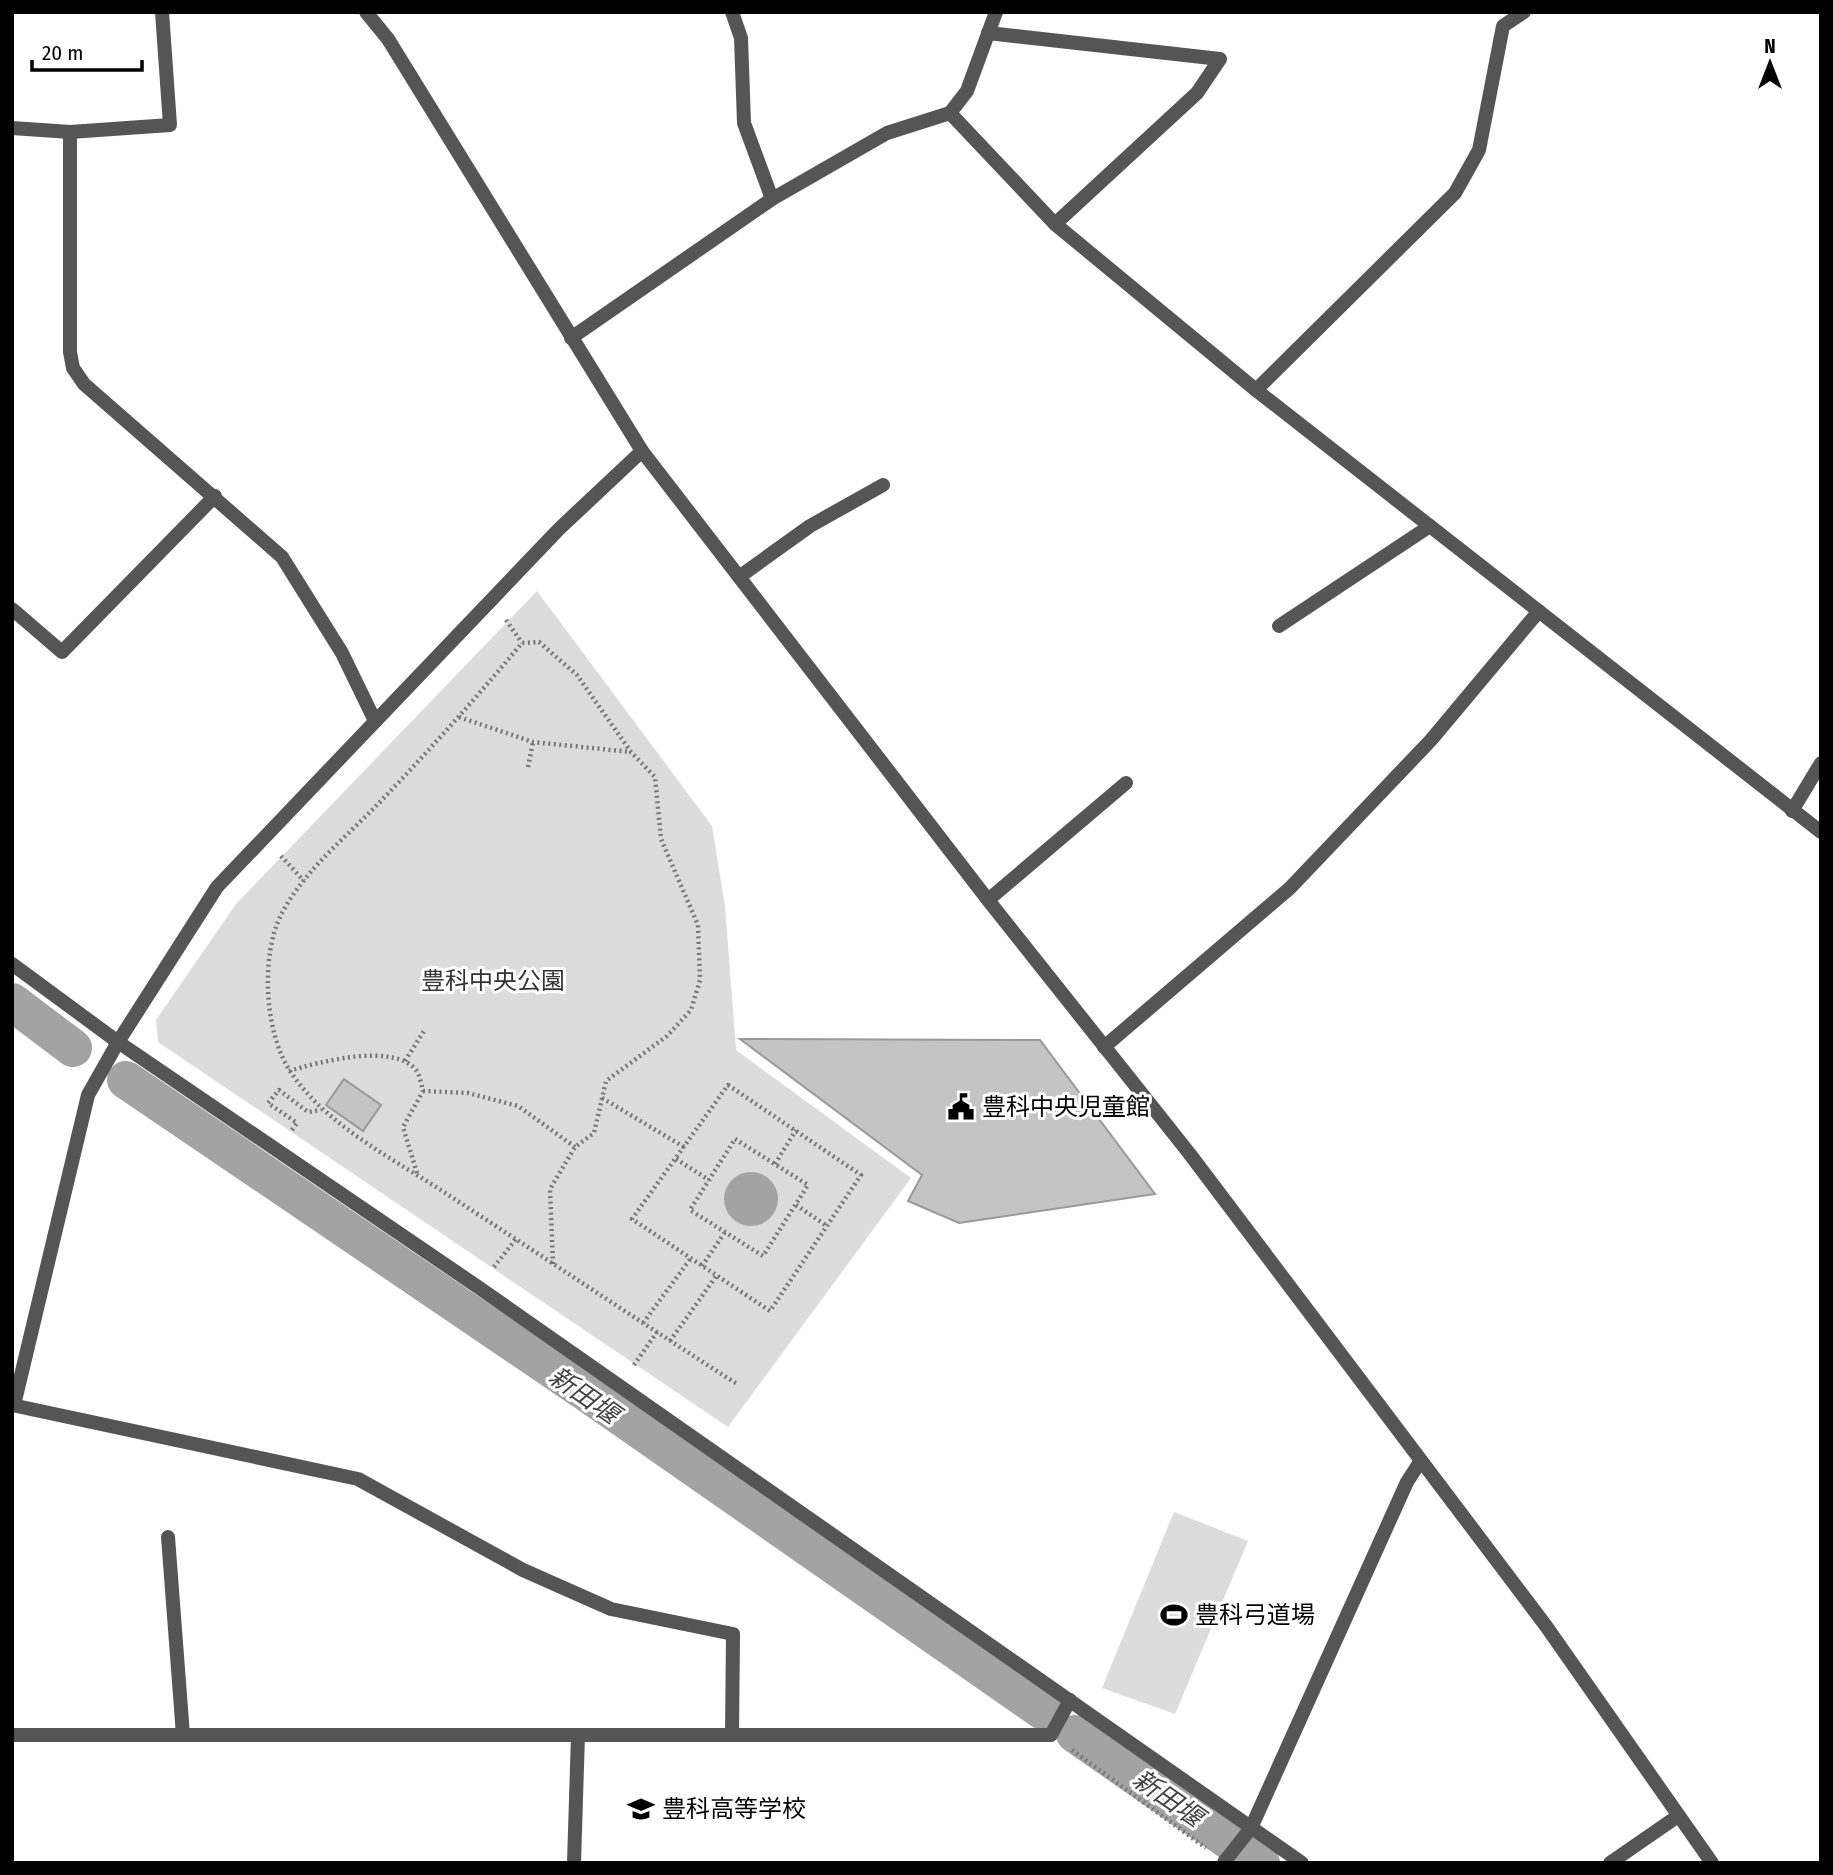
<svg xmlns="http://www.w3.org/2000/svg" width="1833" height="1875" font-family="'Fira Sans Condensed','Noto Sans JP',sans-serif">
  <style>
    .green { fill: #dcdcdc }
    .water { fill: #a3a3a3 }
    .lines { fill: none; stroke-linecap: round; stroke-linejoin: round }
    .canal { stroke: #a3a3a3; stroke-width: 38 }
    .building { fill: #c4c4c4; stroke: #999; stroke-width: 2 }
    .path { stroke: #777; stroke-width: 4.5; stroke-dasharray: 2 3.5; stroke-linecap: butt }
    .service { stroke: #555; stroke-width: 14 }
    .pedestrian { stroke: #555; stroke-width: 14 }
    .minor { stroke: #555; stroke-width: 14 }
    .labels { text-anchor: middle; stroke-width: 6; stroke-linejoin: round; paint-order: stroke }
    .park-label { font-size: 24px; fill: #333; stroke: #fff }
    .poi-label { font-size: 24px; fill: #000; stroke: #fff; text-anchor: start }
    .water-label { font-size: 26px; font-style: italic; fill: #444; stroke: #fff }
  </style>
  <rect width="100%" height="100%" fill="#fff"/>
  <g class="green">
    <polygon points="537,591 712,826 725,906 736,1050 911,1178 728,1427 158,1042 156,1020 236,904"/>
    <polygon points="1174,1512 1248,1541 1175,1714 1102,1688"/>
  </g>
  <circle class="water" cx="751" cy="1199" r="27"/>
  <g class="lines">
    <g class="canal">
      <polyline points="12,1002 73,1048"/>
      <polyline points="126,1080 590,1395 1043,1711"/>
      <polyline points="1075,1734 1261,1863"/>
    </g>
  </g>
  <g class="building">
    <polygon points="740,1039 1040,1040 1155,1194 959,1223 908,1201 922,1175"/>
    <polygon points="344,1079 381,1105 363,1131 326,1105"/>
  </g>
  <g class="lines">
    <g class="path">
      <polyline points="506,620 522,643"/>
      <polyline points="459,717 533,742 631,752"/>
      <polyline points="528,767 533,742"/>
      <polyline points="281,856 304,881"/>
      <polyline points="405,1061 424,1031"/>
      <path d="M289,1071c30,-9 104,-29 127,-1 4,5 5,14 7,21l-20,36 14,46"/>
      <polygon points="728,1085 861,1175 770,1311 632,1219"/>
      <polyline points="423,1091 468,1093 518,1106 575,1147"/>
      <polyline points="602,1098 684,1147"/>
      <polyline points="292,1130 297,1123 268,1103 279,1090 308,1112 321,1110"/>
      <polygon points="735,1139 808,1185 763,1256 690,1210"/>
      <polyline points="676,1159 709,1180"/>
      <polyline points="775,1164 796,1130"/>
      <polyline points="796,1205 827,1226"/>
      <path d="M553,1264l-3,-75 25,-42 19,-14 12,-52 61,-45 24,-26 9,-30 -2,-55 -37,-86 -6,-62 -24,-25 -54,-77 -38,-33 -17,1c-46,55 -94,109 -144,161 -32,33 -74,67 -96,109 -22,41 -18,122 10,161 38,55 106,87 161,124 95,62 189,125 284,186"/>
      <polyline points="702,1266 725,1232"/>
      <polyline points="494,1267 516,1239"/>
      <polyline points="643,1323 691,1258"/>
      <polyline points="670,1341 717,1275"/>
      <polyline points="634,1365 657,1332"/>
      <polyline points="1072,1750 1206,1848"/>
    </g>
    <polyline class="service" points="574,1863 578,1735"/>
    <polyline class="pedestrian" points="1225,1861 1251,1828"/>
    <g class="minor">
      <polyline points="366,12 388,39 642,451 988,900 1189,1153 1546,1626 1712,1863"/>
      <polyline points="732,12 741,38 744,123 772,199"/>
      <polyline points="988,33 1220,59 1197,93 1055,224"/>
      <polyline points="950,113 967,91 996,12"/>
      <polyline points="12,128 70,132 170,125 162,12"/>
      <polyline points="70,132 70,352 73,368 84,384 282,557 342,653 375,721"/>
      <polyline points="571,338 772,199 887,133 950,113 1055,224 1256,390 1821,832"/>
      <polyline points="1256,390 1455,193 1479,150 1503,26 1524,12"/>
      <polyline points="739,577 810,526 883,485"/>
      <polyline points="12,609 62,652 215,496"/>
      <polyline points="1279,626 1430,526"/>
      <polyline points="1792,811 1821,763"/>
      <polyline points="988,900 1126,783"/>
      <polyline points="12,964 118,1042 478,1287 1302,1863"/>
      <polyline points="1104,1047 1290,888 1431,740 1539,611"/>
      <polyline points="12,1405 358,1479 523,1570 611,1609 733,1634 732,1735"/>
      <polyline points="14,1405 88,1095 118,1042 217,887 559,529 642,451"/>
      <polyline points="168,1537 183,1735"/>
      <polyline points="12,1735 1051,1735 1070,1700"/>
      <polyline points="1251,1828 1407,1482 1420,1462"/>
      <polyline points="1224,1863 1225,1861"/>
      <polyline points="1610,1863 1678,1816"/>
    </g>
  </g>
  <defs>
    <g id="civic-bare" transform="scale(2.1)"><path d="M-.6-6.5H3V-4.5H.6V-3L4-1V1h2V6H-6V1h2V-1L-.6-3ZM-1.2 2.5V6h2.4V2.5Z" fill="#000" stroke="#fff" stroke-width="2.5" paint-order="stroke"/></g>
    <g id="stadium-bare" transform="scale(2.1)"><path d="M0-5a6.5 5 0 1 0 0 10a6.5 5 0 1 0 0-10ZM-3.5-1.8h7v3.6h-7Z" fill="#000" stroke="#fff" stroke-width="2.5" paint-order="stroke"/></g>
    <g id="school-bare" transform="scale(2.1)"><path d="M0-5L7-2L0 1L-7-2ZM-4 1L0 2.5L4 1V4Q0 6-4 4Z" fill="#000" stroke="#fff" stroke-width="2.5" paint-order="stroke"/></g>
  </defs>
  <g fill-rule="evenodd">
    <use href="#civic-bare" x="961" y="1107"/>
    <use href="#stadium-bare" x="1174" y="1615"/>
    <use href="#school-bare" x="641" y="1809"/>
  </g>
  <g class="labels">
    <g class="park-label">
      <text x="493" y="989">豊科中央公園</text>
    </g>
    <g class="poi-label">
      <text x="982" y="1115">豊科中央児童館</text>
      <text x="1195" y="1623">豊科弓道場</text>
      <text x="662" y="1817">豊科高等学校</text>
    </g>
    <g class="water-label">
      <text transform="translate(584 1395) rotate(35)" y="9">新田堰</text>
      <text transform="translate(1168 1798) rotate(35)" y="9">新田堰</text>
    </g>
  </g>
  <rect width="1833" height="1875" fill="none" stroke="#000000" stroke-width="28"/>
  <g transform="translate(1770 63)" stroke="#ffffff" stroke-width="5" paint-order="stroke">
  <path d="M0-5L12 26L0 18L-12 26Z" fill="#000000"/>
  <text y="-10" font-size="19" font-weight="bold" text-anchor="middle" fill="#000000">N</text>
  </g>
  <path d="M32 60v10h110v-10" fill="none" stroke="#000000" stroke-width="3.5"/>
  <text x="42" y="60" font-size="21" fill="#000000" stroke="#ffffff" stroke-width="5" paint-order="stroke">20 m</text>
</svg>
